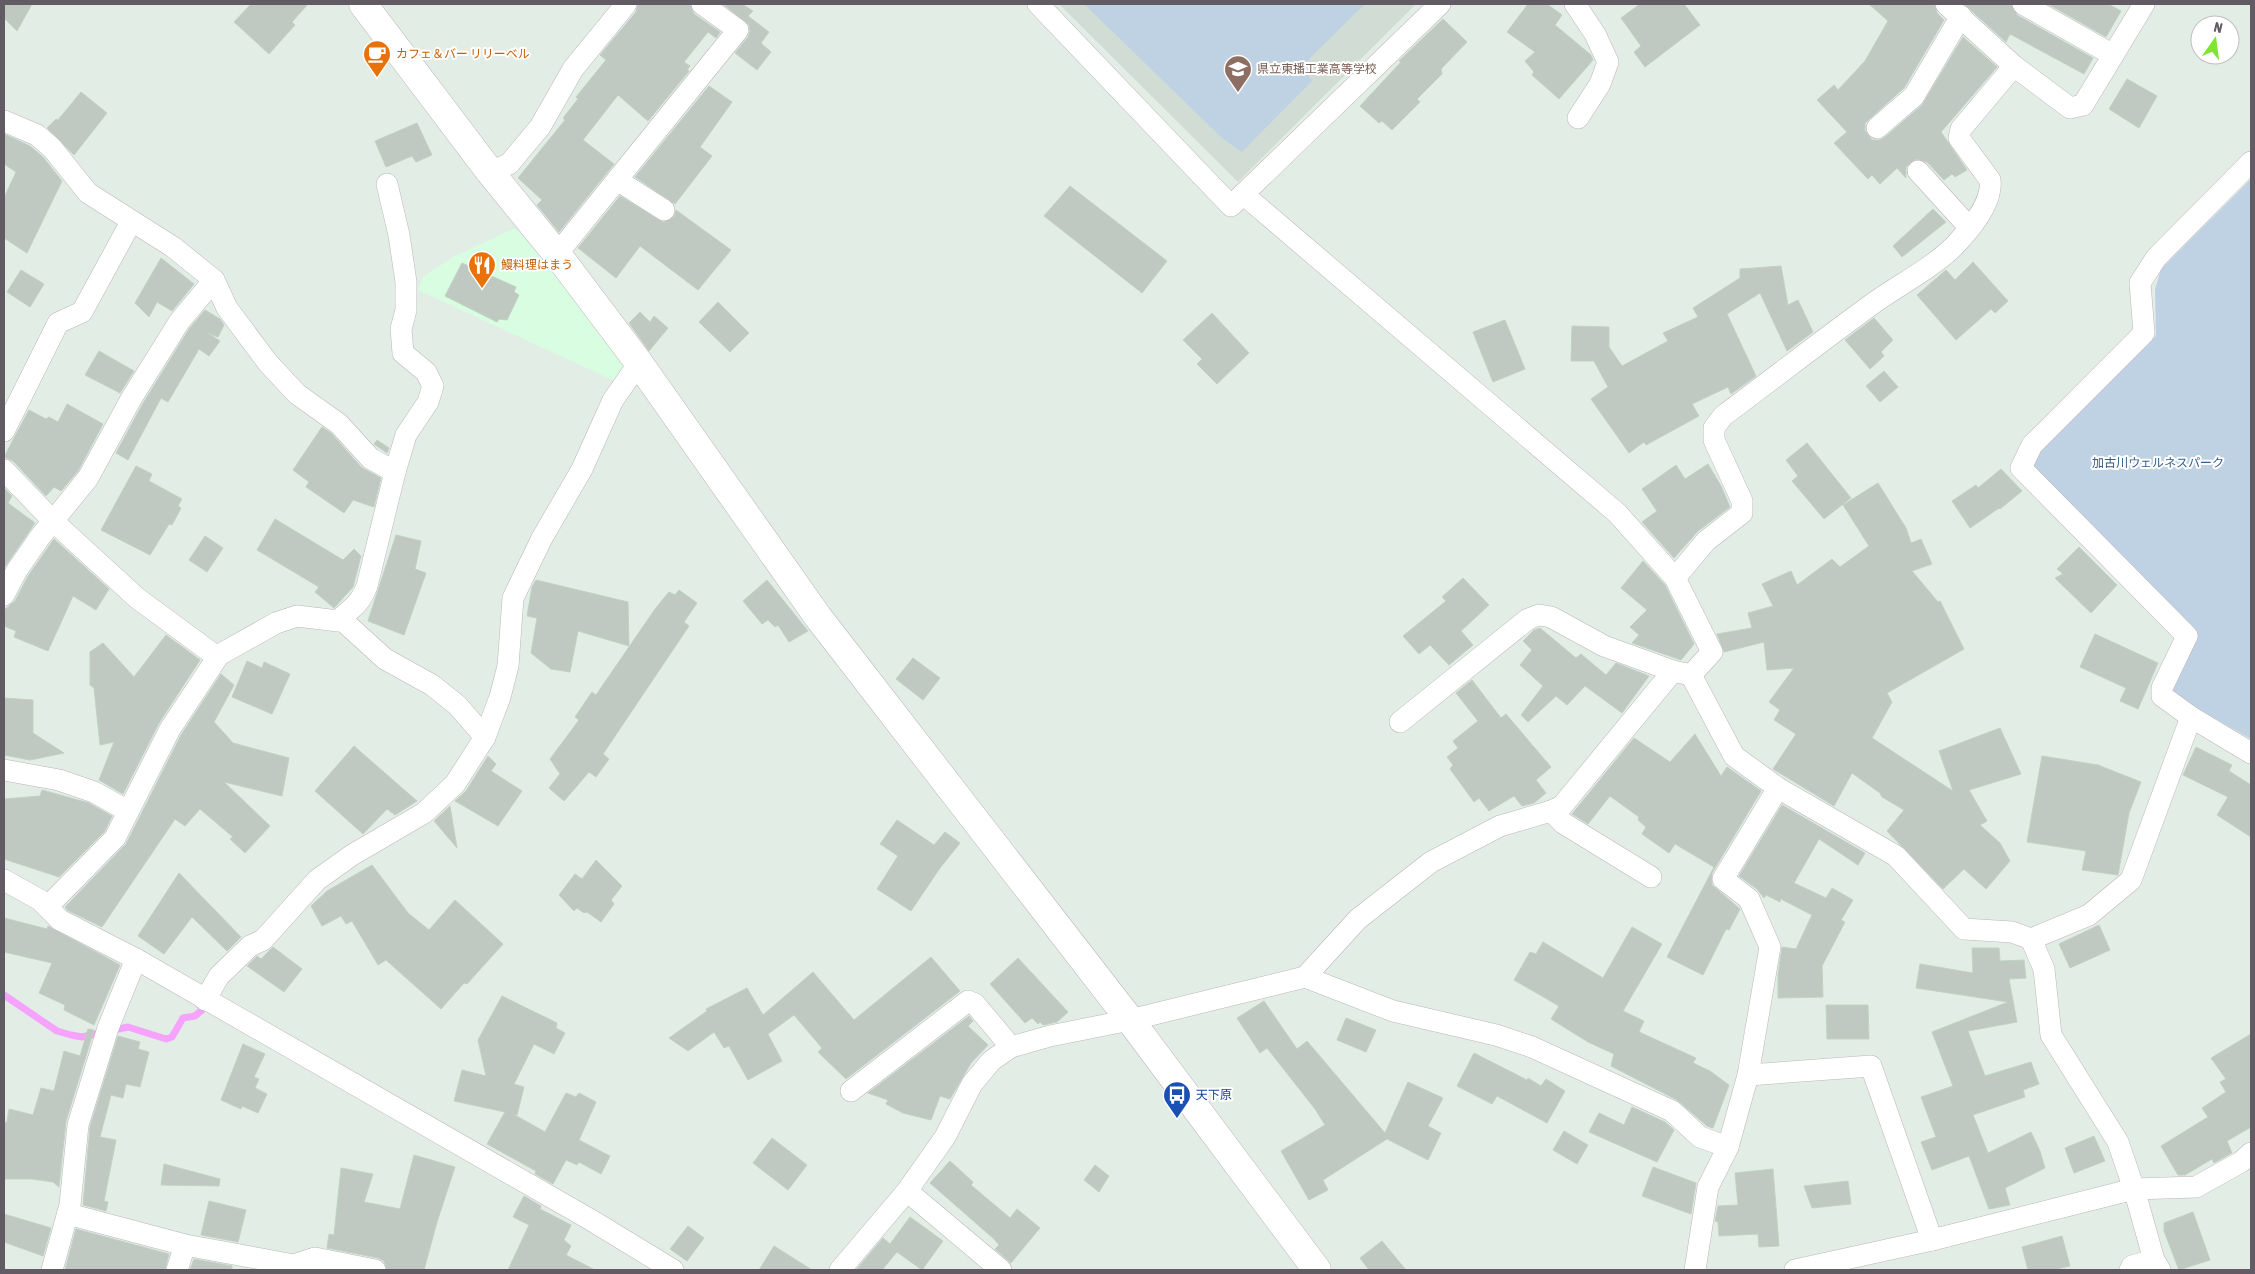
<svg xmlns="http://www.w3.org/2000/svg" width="2255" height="1274" font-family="'Asap Condensed','Noto Sans JP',sans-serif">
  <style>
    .commercial { fill: #d8fde1 }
    .education { fill: #d1ddd4 }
    .green { fill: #bfd2e4 }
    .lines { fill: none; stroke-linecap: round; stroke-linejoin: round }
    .stream { stroke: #f6a3fd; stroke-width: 7 }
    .building { fill: #bfc8c1; stroke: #c1d2c4 }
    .minor-casing { stroke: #bdb5bc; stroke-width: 22 }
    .tertiary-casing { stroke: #bdb5bc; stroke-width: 29 }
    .minor { stroke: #fff; stroke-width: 21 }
    .tertiary { stroke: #fff; stroke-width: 28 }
    .labels { text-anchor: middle; stroke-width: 4; stroke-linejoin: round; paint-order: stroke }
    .food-label { font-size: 12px; fill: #c56008; stroke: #fff; text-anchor: start }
    .education-label { font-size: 12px; fill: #785e54; stroke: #fff; text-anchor: start }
    .park-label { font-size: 12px; fill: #375c85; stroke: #fff }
    .transit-label { font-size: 12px; fill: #164399; stroke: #fff; text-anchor: start }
  </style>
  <rect width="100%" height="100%" fill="#e2ede5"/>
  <polygon class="commercial" points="515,228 548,264 630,372 619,383 418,290 423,277 453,257"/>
  <polygon class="education" points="1059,4 1416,4 1238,182"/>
  <g class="green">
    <polygon points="1084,4 1365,4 1302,66 1312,81 1242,152 1222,138"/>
    <polygon points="2251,179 2251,739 2175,696 2169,681 2194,632 2033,469 2037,451 2156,336 2155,289 2161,269"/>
  </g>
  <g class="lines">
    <polyline class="stream" points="4,995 57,1031 71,1035 82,1037 128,1027 166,1039 172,1037 183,1018 195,1016 202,1010"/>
  </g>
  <g class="building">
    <polygon points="4,4 32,4 17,31 4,18"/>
    <polygon points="251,4 308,4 292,22 295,25 269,54 234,22"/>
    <polygon points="638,4 690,4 694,14 720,32 716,38 708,32 684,62 690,66 687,70 689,71 648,121 618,95 583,140 614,164 559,232 537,205 542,200 518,178 565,120 563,118 578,99 576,97 606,60 600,55 636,12"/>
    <polygon points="723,4 742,4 753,11 748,16 769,32 761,43 771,52 757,70 735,53 748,37 750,31 749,25"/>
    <polygon points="1528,4 1547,4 1562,15 1555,25 1591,55 1593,60 1559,99 1532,75 1534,72 1525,61 1535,52 1507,32"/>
    <polygon points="1640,4 1684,4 1700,25 1645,67 1634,52 1641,46 1621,18"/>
    <polygon points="1869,4 1934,4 1937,13 1944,20 1904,88 1865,123 1865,131 1872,140 1879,140 1885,137 1922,105 1963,37 1997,67 1941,132 1967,170 1955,177 1952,174 1944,180 1927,162 1916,159 1906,167 1906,178 1897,168 1880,184 1872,175 1868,179 1834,143 1847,132 1817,100 1834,85 1838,90 1865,61 1888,21"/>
    <polygon points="1964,4 2011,4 2017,15 2093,58 2084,74 2010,34 2006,42"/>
    <polygon points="2048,4 2108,4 2121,11 2106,37"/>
    <polygon points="1443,19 1467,42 1441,69 1442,74 1417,99 1420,102 1392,130 1382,121 1379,123 1360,106 1401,62 1399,61"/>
    <polygon points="2127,79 2157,96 2139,128 2109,109"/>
    <polygon points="709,86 732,102 700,147 712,156 675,204 635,177"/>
    <polygon points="81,92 107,113 74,155 47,128 56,119 58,120"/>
    <polygon points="417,123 432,155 416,162 412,156 386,167 375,141"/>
    <polygon points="4,134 30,146 43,157 62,181 27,253 4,238 4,198 16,172 4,164"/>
    <polygon points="1070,186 1167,261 1142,293 1044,216"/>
    <polygon points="620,196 663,222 674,217 676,210 731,250 698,290 640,246 616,278 578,248"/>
    <polygon points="1933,209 1946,222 1902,257 1893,246"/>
    <polygon points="161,258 194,284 172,311 157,302 149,317 135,303"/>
    <polygon points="1973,262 2008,301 1995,313 1991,309 1956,340 1917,295 1946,270 1955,280"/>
    <polygon points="462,263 516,287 514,292 519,295 507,320 499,319 497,322 445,296"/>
    <polygon points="1781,266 1788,305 1798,300 1813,332 1787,351 1760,293 1727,314 1756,376 1731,394 1728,387 1692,404 1699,416 1646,445 1644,442 1629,453 1591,399 1608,387 1594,361 1571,361 1572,326 1609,327 1609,347 1622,366 1668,341 1663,333 1698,317 1693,308 1740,278 1740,269"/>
    <polygon points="21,270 44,284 30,307 7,292"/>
    <polygon points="718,302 749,333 730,352 699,322"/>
    <polygon points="205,310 220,319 224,325 218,337 208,333 220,341 209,356 199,349 168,402 161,398 128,460 116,453 142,405 189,329"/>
    <polygon points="640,312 650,322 654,316 668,328 649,351 629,323"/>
    <polygon points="1212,313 1249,353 1217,384 1197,364 1202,359 1183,340"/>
    <polygon points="1874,318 1893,340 1881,352 1884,356 1870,369 1845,340"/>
    <polygon points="1505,320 1525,369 1493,382 1473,332"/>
    <polygon points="99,351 134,371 120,393 85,375"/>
    <polygon points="1884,371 1898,387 1880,402 1866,386"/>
    <polygon points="67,404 103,424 78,471 61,491 54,487 46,496 13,461 4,457 29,410 46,419 49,417 58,422"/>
    <polygon points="322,427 331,433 361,467 381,478 374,507 353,500 344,513 306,487 309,482 293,470"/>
    <polygon points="377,440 389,448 387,453 374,444"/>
    <polygon points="1807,443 1851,498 1824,519 1792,481 1798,476 1786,460"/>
    <polygon points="1708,464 1721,486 1730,507 1698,531 1674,558 1642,522 1657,511 1642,489 1676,465 1685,479"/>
    <polygon points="136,466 152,474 149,481 182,499 178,506 181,508 172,525 169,524 150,555 101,530"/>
    <polygon points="2001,469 2022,491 2000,509 1999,508 1970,528 1952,501 1976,485 1978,488"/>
    <polygon points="1878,483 1906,528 1911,543 1921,539 1932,564 1912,571 1938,602 1940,601 1964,649 1887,693 1892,702 1872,738 1953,791 1939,751 2000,728 2021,774 1969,790 1987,821 1980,825 2000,843 2010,861 1986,889 1964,869 1943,889 1887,831 1904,810 1882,797 1880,793 1852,773 1834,806 1773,769 1796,734 1774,720 1780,710 1769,702 1794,668 1767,670 1764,642 1724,652 1717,634 1752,628 1748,613 1773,606 1762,584 1791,571 1797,585 1832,559 1840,567 1869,546 1843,505"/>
    <polygon points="4,488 12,496 8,503 35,523 4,568"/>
    <polygon points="275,519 343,560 354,549 361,556 353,587 334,608 315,592 319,587 257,550"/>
    <polygon points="396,535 421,541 415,569 426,573 404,635 368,621"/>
    <polygon points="205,536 223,548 207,572 189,560"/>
    <polygon points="54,539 109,589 96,610 73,596 48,651 14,637 16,631 4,626 4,610 15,601 28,576"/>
    <polygon points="2079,547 2117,585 2091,613 2055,578 2063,574 2057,569"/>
    <polygon points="1643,561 1665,585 1694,644 1681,660 1632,643 1639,635 1630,627 1647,610 1621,588"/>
    <polygon points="1463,578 1489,605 1461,631 1473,645 1449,665 1430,645 1419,654 1403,636 1446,601 1442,597"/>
    <polygon points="536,580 628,602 629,646 578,631 570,672 551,669 531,653 537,618 527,616 532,587"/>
    <polygon points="767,580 808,631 789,642 778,625 775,627 768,620 762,624 743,601"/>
    <polygon points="679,590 697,603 684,622 689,626 603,754 609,759 596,777 589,772 564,801 549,788 560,774 550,759 579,720 575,717 592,692 596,695 655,609 669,592 675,595"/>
    <polygon points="1540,628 1576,658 1581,654 1606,675 1616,663 1649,676 1622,713 1585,686 1567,705 1556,696 1528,722 1521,715 1543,686 1520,665 1532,650 1523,641 1534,630"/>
    <polygon points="2095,634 2158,663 2138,709 2120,701 2126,688 2080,667"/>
    <polygon points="166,635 200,660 159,723 123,794 99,780 114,742 100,745 94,688 90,685 90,652 103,643 134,677"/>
    <polygon points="913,658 940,678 923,700 896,679"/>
    <polygon points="247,661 262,668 264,662 290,674 272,714 232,697"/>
    <polygon points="221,674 234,685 214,722 233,743 289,758 282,796 224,782 270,826 245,853 230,839 233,837 200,809 185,826 175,819 102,927 67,910 65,907 126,844 181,735"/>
    <polygon points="1472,680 1501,718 1506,714 1551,767 1536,780 1546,793 1534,803 1522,806 1514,796 1489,811 1479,798 1474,802 1450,769 1453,765 1447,757 1458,748 1453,741 1478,721 1456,693"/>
    <polygon points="4,698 33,700 33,733 64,753 30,760 4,755"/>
    <polygon points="1695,734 1721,776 1727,767 1761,791 1712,873 1712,885 1740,909 1729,930 1726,929 1703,975 1667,957 1714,867 1675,844 1669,853 1642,834 1646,827 1638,820 1639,817 1610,796 1588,824 1572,814 1634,738 1670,762"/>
    <polygon points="354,746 417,801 395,815 387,809 363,834 315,791"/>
    <polygon points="2196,747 2232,765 2229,771 2251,785 2251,837 2217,815 2228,797 2183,775"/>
    <polygon points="488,756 496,764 491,771 522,791 498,826 455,801 466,791"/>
    <polygon points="2042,756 2098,765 2141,782 2129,813 2118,875 2082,870 2086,851 2027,842"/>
    <polygon points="42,790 89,803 112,816 105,831 59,877 4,859 4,799 40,796"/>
    <polygon points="1782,805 1865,853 1858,865 1819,839 1794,883 1826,898 1832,888 1853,900 1841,920 1845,922 1822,966 1823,997 1778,998 1778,975 1782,947 1796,949 1812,915 1781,899 1780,902 1766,895 1764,898 1757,889 1739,876"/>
    <polygon points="450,806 457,848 434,821"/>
    <polygon points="897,820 934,845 945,832 960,843 940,868 911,911 877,889 898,856 880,844"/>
    <polygon points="596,860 622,886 611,900 614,904 601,922 587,912 584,913 577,908 574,911 559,895 575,874 582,879"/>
    <polygon points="372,865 408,913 429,930 455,900 503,944 467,984 464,983 441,1009 386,960 378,965 352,921 346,924 341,916 322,926 311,906 327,891"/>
    <polygon points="179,873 241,937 227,951 192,917 164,954 138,936"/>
    <polygon points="4,918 47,929 48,926 120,965 94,1025 64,1010 65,1005 39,993 52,963 4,952"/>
    <polygon points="2099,925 2110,950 2070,968 2059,944"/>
    <polygon points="1632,927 1662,944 1623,1011 1644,1021 1639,1032 1696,1058 1693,1063 1710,1071 1729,1085 1713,1128 1707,1126 1677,1100 1611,1066 1614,1054 1588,1042 1551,1019 1559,1006 1514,980 1530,952 1536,954 1543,942 1603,978"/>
    <polygon points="273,947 302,969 284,992 247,966 257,956 261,959"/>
    <polygon points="1972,948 1999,948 2000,961 2024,960 2026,978 2009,979 2017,1022 1968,1031 1985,1076 2031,1062 2039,1084 2023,1090 2025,1097 1973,1115 1988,1153 2031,1132 2040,1151 2045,1168 2005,1188 2010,1205 1989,1209 1969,1156 1932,1170 1921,1142 1936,1137 1921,1097 1953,1086 1932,1032 2008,1002 1916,988 1920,964 1973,973"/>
    <polygon points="931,957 960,991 846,1079 818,1052 822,1048 794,1015 768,1034 782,1061 748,1080 729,1046 724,1048 714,1032 688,1051 669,1038 707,1011 706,1009 747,988 763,1015 813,972 854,1020"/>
    <polygon points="1018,958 1068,1012 1057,1022 1043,1025 1040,1022 1038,1024 1032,1018 1025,1023 990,984"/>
    <polygon points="502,996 557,1023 556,1028 565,1033 554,1054 534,1044 514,1084 524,1087 517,1115 513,1114 545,1132 566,1093 576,1097 579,1093 596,1102 579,1140 610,1156 601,1174 579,1162 577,1165 566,1160 553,1184 535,1174 536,1171 487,1144 505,1112 454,1101 462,1070 486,1076 478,1040"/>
    <polygon points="1264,1001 1297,1049 1307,1041 1385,1133 1408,1082 1443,1098 1428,1126 1441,1133 1428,1160 1387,1139 1323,1180 1328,1190 1309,1200 1281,1151 1325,1125 1315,1109 1267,1048 1260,1053 1237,1018"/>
    <polygon points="1826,1005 1868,1005 1869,1039 1827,1039"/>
    <polygon points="969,1016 973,1021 968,1026 988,1045 971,1063 950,1099 940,1096 931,1120 903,1113 886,1104 888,1100 868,1093"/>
    <polygon points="1346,1018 1376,1030 1366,1052 1337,1040"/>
    <polygon points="88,1029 94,1030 66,1121 59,1187 53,1182 32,1179 4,1179 4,1122 7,1122 9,1109 33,1115 41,1088 54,1091 64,1051 80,1056"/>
    <polygon points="2251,1034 2251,1127 2227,1141 2232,1153 2214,1163 2212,1159 2185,1175 2178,1175 2161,1146 2208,1117 2202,1108 2226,1092 2220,1082 2226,1079 2211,1058"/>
    <polygon points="118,1036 140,1042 138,1049 149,1052 140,1087 126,1084 123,1098 111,1095 100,1137 116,1140 104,1201 108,1202 106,1211 83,1205 90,1127"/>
    <polygon points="243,1044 265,1054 254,1077 259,1079 255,1088 267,1094 258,1113 242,1106 241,1109 221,1100"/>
    <polygon points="1474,1053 1527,1080 1528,1078 1541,1086 1546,1079 1565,1091 1547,1123 1497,1096 1492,1104 1457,1086"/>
    <polygon points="1632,1107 1665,1122 1674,1130 1657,1162 1589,1132 1599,1113 1624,1125"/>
    <polygon points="1564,1131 1588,1145 1577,1164 1553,1150"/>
    <polygon points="2094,1136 2105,1161 2074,1173 2065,1148"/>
    <polygon points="772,1138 807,1165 788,1190 753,1163"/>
    <polygon points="414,1155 455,1167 437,1222 424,1270 387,1270 384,1261 378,1258 327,1248 329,1234 334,1235 341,1168 373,1174 364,1202 400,1209"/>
    <polygon points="950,1161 973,1182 971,1185 1010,1218 1017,1209 1040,1228 1011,1263 995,1249 999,1245 994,1239 930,1183"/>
    <polygon points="164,1164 220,1179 219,1186 161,1185"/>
    <polygon points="1095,1165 1109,1176 1099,1192 1084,1180"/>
    <polygon points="1653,1167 1696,1183 1691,1214 1642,1196"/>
    <polygon points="1773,1169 1779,1246 1759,1247 1758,1234 1719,1236 1718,1222 1715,1221 1718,1206 1738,1205 1735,1173"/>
    <polygon points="1848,1181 1851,1204 1812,1208 1804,1186"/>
    <polygon points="524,1196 541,1206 540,1209 571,1225 564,1240 571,1246 566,1255 595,1270 508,1270 529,1225 513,1217"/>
    <polygon points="209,1201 246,1210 238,1242 201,1235"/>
    <polygon points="2193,1212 2210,1260 2179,1270 2164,1231 2164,1223"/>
    <polygon points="4,1214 51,1228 43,1256 4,1242"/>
    <polygon points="910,1217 943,1241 922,1270 897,1252 882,1270 856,1270 883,1238 890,1244"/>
    <polygon points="688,1226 704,1238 687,1261 670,1249"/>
    <polygon points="76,1229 169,1254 165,1270 65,1270"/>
    <polygon points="2062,1236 2070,1266 2052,1270 2028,1270 2022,1247"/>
    <polygon points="1382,1241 1406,1270 1369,1270 1360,1258"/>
    <polygon points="774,1246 812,1270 759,1270"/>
    <polygon points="194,1259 232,1266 232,1270 190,1270"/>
  </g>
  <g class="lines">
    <g class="minor-casing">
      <g id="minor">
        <polyline points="1038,4 1231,206 1440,4"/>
        <polyline points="1575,4 1595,34 1608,62 1600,84 1578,118"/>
        <polyline points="1946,4 2014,66 2070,108 2083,105 2144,4"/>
        <polyline points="2023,4 2113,55"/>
        <polyline points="4,121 37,135 52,148 88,193 173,247 214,280"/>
        <polyline points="1877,128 1914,96 1961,16"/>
        <polyline points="2251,162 2156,258 2140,283 2144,333 2032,445 2021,468 2187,636 2162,688 2162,696 2191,717 2251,753"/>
        <polyline points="1918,171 1969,227"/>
        <polyline points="490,172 509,164 540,127 573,69 626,4"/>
        <polyline points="617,180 664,210"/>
        <polyline points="387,184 399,235 406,282 406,310 401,329 403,353 426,372 433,386 428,402 406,435 395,472"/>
        <polyline points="1243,194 1617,513 1675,578 1712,652 1691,675 1734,756 1778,788 1896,856 1964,929 2012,932 2031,939 2044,969 2051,1035 2118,1142 2134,1189 2154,1260 2160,1270"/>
        <polyline points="557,254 738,30 702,4"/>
        <polyline points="4,431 58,323 82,312 131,222"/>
        <polyline points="4,470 54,522 137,598 213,654 219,655"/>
        <path d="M1675,578l31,-37 36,-28v-12l-28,-61v-12l9,-12c51,-38 101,-77 152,-114 27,-19 61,-36 83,-60 14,-15 35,-41 32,-62l-31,-42 2,-9 53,-63"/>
        <path d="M4,595l13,-25 23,-33 48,-59 43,-79 48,-77 35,-42 13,28 41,55 29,31 42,30 31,34 25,14 -28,114c-8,20 -15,21 -29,35l-41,-5 -21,7 -57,32 -49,74 -55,109 -68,69"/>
        <polyline points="341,619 385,659 432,685 457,705 485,737"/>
        <polyline points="1400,722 1528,619 1539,615 1551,617 1604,646 1673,671"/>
        <polyline points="4,770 59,780 94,792 128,811"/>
        <polyline points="1551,811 1563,823 1651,877"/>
        <polyline points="4,880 40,900 60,920 136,959 591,1220 673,1270"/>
        <polyline points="2031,939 2089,915 2131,880 2191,717"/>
        <polyline points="1305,977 1393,1011 1496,1035 1532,1047 1672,1111 1700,1137 1728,1147"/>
        <polyline points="205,1000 219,976 250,946 263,940 317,880 352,855 424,813 455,784 485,737 500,697 508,666 513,598 542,538 582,469 613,400 639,363"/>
        <polyline points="1748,1075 1871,1066 1932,1240"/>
        <polyline points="851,1091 968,1001 975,1004 1011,1047"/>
        <polyline points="907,1191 1001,1270"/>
        <polyline points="68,1214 185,1245 294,1265 315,1258 375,1270"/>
        <polyline points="52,1270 70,1205 78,1125 108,1028 136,959"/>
        <polyline points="177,1270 185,1245"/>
        <polyline points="840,1270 907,1191 945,1137 972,1084 991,1061 1011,1047 1050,1036 1130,1020 1305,977 1358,919 1431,862 1500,826 1551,811 1562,806 1673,671 1691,675"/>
        <polyline points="1695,1270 1708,1187 1728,1147 1748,1075 1770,947 1749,899 1723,879 1778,788"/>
        <polyline points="1795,1270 1932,1240 2134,1189 2196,1187 2241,1162 2251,1153"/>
        <polyline points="2130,1270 2132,1266 2154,1260"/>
      </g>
    </g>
    <g class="tertiary-casing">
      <polyline id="tertiary" points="363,4 490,172 560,258 639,363 818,617 1130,1020 1317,1270"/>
    </g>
    <use href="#minor" class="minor"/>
    <use href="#tertiary" class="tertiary"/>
  </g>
  <defs>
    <g id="cafe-pin" transform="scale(1.4375)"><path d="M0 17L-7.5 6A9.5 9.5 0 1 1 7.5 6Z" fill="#e8710a" stroke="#fff"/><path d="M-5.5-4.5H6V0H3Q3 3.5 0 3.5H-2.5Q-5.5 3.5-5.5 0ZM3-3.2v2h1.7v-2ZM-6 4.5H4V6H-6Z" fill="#fff"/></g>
    <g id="school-pin" transform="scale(1.4375)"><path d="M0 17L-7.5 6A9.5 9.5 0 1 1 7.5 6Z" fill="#8d6e63" stroke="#fff"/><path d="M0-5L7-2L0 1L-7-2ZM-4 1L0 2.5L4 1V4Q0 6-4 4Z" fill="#fff"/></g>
    <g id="restaurant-pin" transform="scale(1.4375)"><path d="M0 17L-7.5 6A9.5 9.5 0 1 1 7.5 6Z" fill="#e8710a" stroke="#fff"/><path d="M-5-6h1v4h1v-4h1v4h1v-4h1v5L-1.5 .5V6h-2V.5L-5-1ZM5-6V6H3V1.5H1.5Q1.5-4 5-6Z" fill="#fff"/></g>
    <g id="bus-pin" transform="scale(1.4375)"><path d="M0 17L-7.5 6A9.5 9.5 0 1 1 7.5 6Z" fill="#1a4fb4" stroke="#fff"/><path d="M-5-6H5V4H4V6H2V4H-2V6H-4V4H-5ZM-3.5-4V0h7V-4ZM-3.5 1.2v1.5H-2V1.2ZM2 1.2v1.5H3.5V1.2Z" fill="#fff"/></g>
  </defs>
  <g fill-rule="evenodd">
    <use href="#cafe-pin" x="377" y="54"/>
    <use href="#school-pin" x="1238" y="69"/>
    <use href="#restaurant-pin" x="482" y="265"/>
    <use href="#bus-pin" x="1177" y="1095"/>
  </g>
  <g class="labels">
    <g class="food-label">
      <text x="396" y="58">カフェ＆バー リリーベル</text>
      <text x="501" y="269">鰻料理はまう</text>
    </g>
    <g class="education-label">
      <text x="1257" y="73">県立東播工業高等学校</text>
    </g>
    <g class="park-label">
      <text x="2158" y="467">加古川ウェルネスパーク</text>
    </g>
    <g class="transit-label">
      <text x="1196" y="1099">天下原</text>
    </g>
  </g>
  <rect width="2255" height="1274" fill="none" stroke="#635b63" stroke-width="10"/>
  <g transform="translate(2215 40) rotate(14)"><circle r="24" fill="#ffffff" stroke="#c1bdc1"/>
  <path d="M0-4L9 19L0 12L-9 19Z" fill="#7fe531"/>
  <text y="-8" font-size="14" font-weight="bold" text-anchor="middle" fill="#635b63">N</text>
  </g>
</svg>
